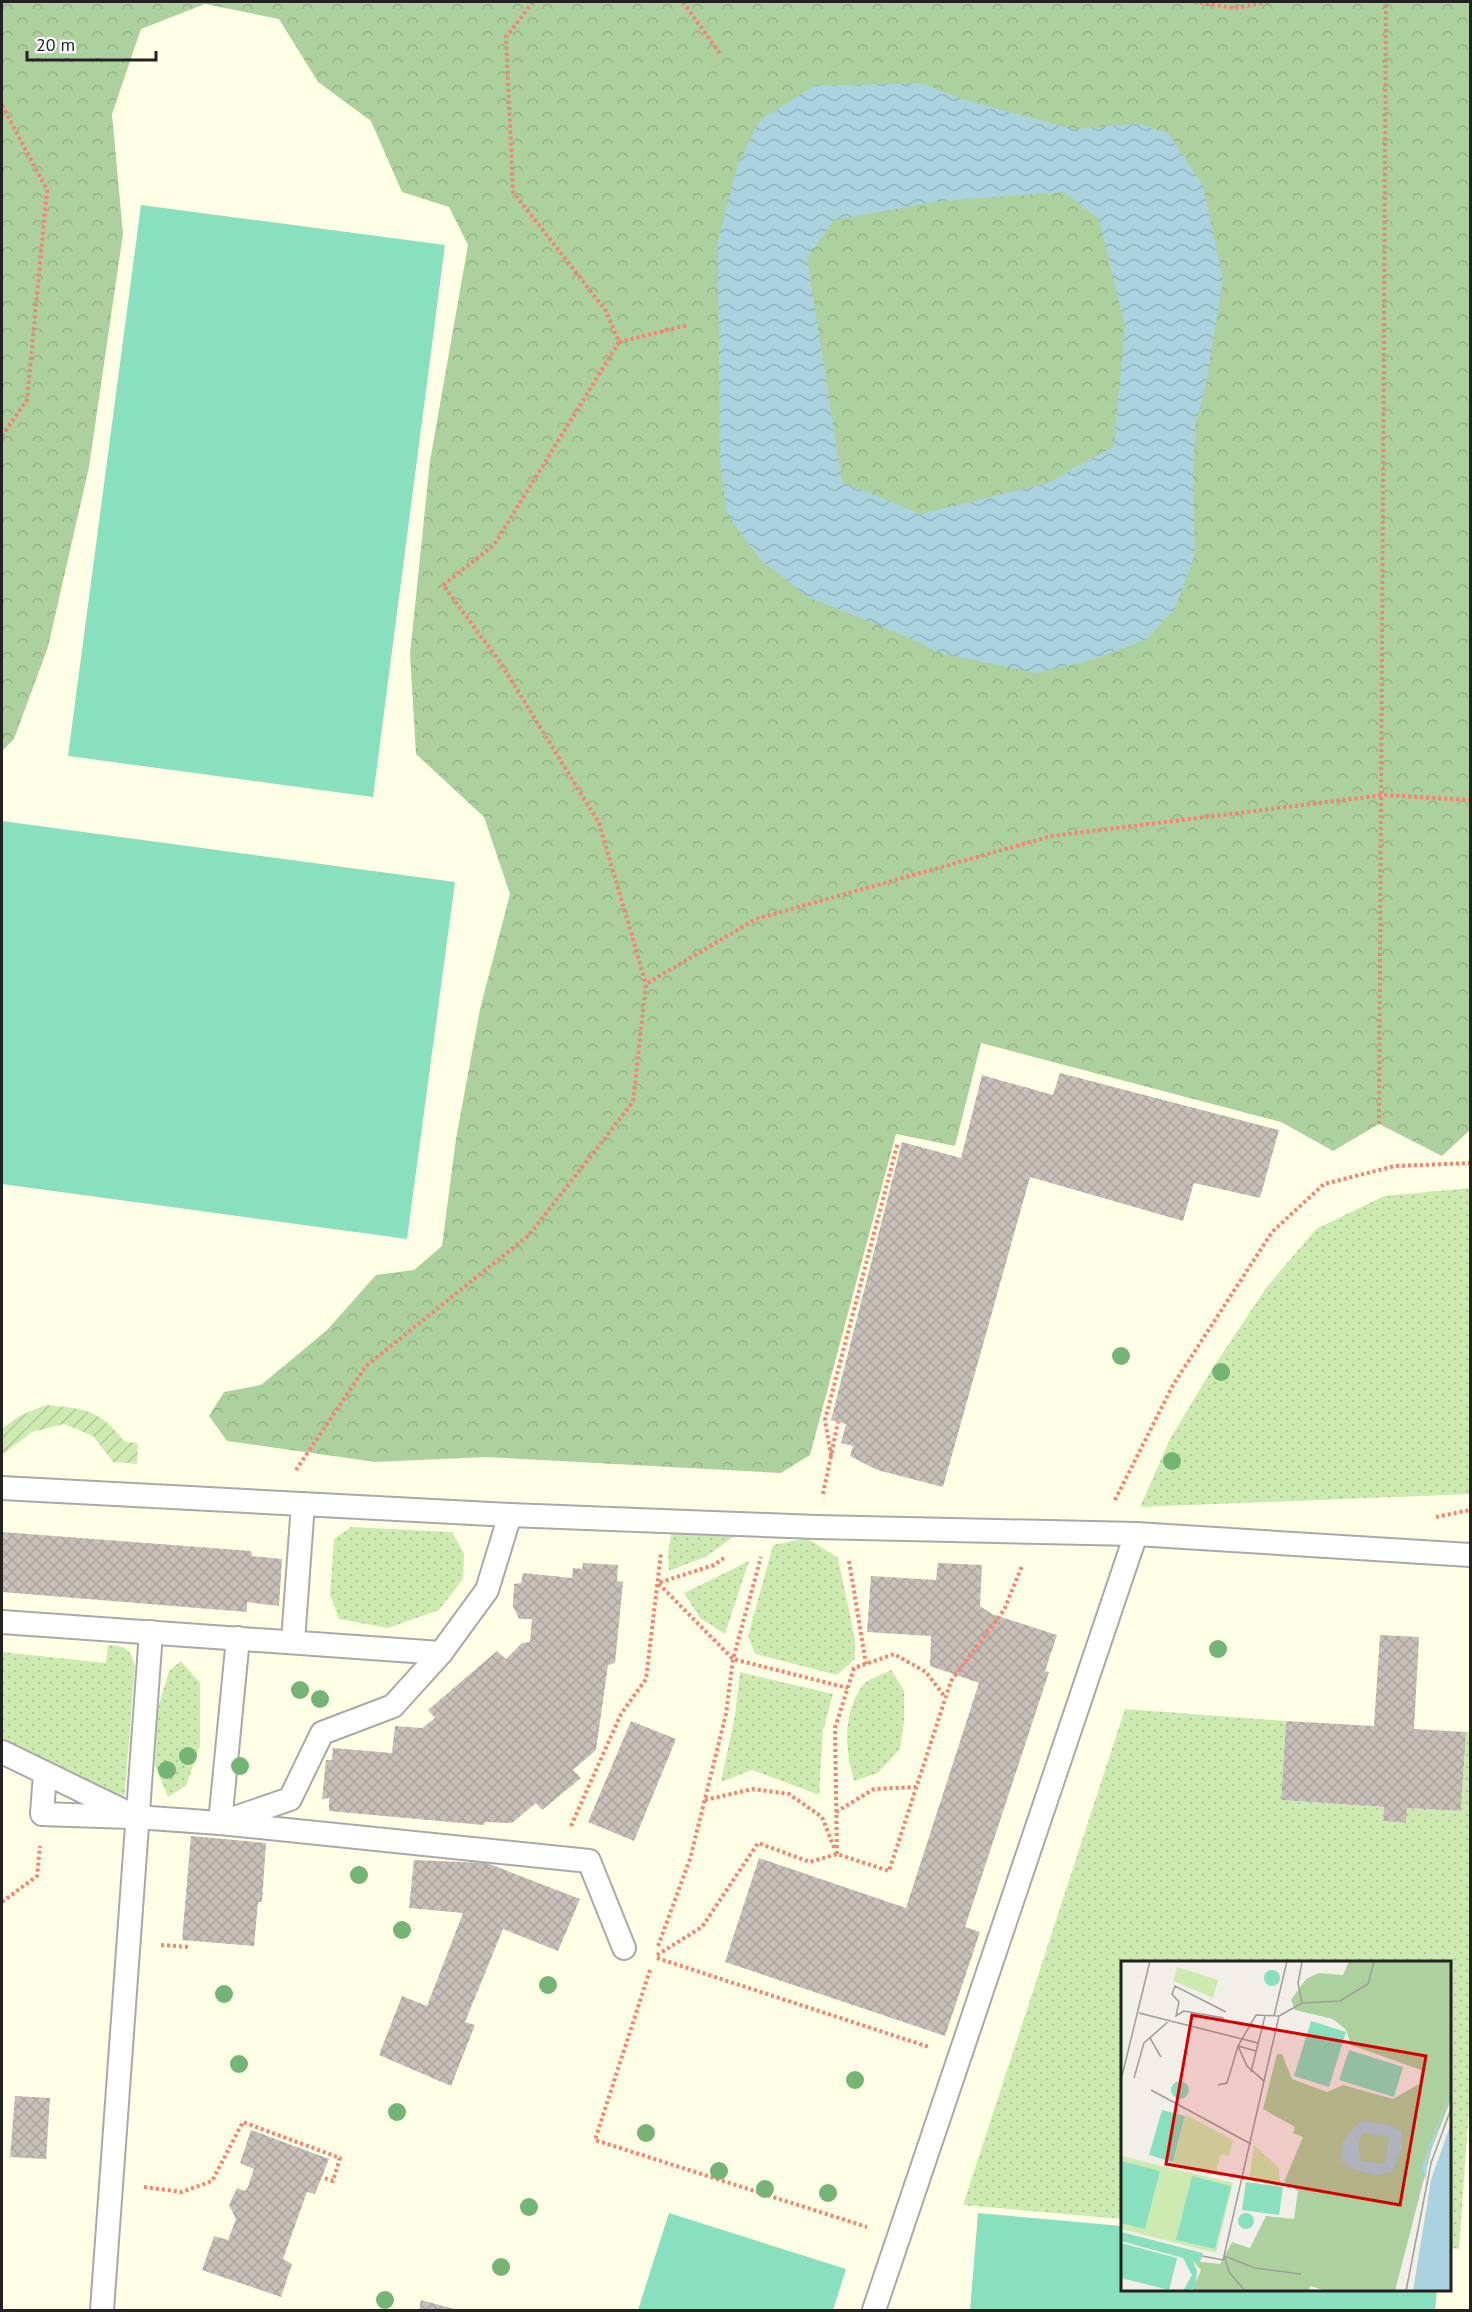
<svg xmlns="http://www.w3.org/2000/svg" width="1472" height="2312" font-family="'PT Sans',sans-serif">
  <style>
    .education { fill: #ffffe5; fill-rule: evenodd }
    .grass { fill: url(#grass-dots) }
    .forest { fill: url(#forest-crowns) }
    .garden { fill: url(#garden-furrows) }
    .pitch { fill: #88e0be }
    .water { fill: url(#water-waves); fill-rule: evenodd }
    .building { fill: url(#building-cross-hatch) }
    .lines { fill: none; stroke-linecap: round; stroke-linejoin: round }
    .lane-casing { stroke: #a9a9a9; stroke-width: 26 }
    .path { stroke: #fa8072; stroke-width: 4; stroke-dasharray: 3 3; stroke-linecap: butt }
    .lane { stroke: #fff; stroke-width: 22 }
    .tree { fill: #74b475 }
    .inset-road { fill: none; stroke: #9f9d99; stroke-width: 1.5 }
    .view { fill: #d40000; fill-opacity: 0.15; stroke: #d40000; stroke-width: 3 }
    .inset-edge { fill: none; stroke: #222; stroke-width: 3 }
  </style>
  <defs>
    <pattern id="grass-dots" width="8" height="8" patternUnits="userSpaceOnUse" patternTransform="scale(1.5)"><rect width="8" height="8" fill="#cdebb0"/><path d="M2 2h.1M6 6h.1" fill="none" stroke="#b0c997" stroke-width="1.8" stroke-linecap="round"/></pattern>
    <pattern id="forest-crowns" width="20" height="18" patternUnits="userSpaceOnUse" patternTransform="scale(1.5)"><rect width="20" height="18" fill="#add19e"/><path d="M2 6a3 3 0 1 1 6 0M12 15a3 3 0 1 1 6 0" fill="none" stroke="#95b388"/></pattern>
    <pattern id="garden-furrows" width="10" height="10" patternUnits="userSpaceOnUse" patternTransform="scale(1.5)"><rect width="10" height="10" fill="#cdebb0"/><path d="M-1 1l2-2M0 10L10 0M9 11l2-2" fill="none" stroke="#b0c997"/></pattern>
    <pattern id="water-waves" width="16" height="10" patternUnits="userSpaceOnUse" patternTransform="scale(1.5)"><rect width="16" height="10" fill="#aad3df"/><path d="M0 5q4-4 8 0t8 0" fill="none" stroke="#92b5bf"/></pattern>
    <pattern id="building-cross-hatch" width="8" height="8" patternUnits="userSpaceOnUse" patternTransform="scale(1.5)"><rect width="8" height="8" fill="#c7bfb8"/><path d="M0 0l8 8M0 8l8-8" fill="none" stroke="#aba49e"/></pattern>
  </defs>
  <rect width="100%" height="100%" fill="#f2efe9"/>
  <path class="education" d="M2,2h1468v2308h-1468zM1122,1962h328v328h-328z"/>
  <g class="grass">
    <polygon points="1470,1188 1470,1494 1140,1507 1170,1439 1212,1369 1266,1288 1316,1229 1384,1196"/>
    <polygon points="351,1527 452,1532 464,1553 463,1579 439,1610 388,1628 339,1619 330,1595 334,1539"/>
    <polygon points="743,1530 707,1556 669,1571 668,1552 672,1532"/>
    <polygon points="807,1538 838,1558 855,1639 855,1659 837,1675 755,1654 748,1636 773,1545"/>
    <polygon points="749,1561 725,1634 700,1618 684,1593"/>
    <path d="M108,1645c17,1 23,4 27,21l-11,137 -82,-39 -40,-24v-88l104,11z"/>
    <polygon points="181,1661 200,1683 200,1746 186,1786 168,1797 155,1766 156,1714 169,1671"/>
    <path d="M891,1670l13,20v32l-4,27 -22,24 -24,8c-9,-32 -12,-66 8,-95 5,-7 21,-12 29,-16z"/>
    <polygon points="740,1672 833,1694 823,1731 819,1795 752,1770 721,1782 735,1715"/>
    <polygon points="1125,1709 1286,1721 1281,1800 1384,1807 1383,1821 1405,1823 1407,1808 1461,1811 1466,1732 1470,1732 1470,2095 1459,2249 1450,2248 1450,1962 1122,1962 1122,2219 963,2205"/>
  </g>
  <polygon class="forest" points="2,2 1470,2 1470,1130 1442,1156 1379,1124 1333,1151 1281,1122 981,1043 955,1146 896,1134 810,1455 781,1473 487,1457 375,1462 227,1441 209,1416 224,1392 261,1385 327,1330 376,1275 414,1270 442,1246 456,1139 480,1009 510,894 484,817 416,754 410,654 430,461 468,245 449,207 402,192 371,121 318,82 279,19 205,4 141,29 112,114 123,234 89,467 48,647 14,739 2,751"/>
  <path class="garden" d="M46,1405c41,4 52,4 79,37l13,1 -1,21 -24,-2 -20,-26 -29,-12 -32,8 -30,23v-26l17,-13z"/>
  <g class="pitch">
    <polygon points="141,205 445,245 373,797 68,756"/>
    <polygon points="2,821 455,882 407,1239 2,1184"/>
    <polygon points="669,2213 846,2269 833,2310 638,2310"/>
    <polygon points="978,2213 1122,2226 1122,2290 1437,2290 1435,2310 970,2310"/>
  </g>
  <path class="water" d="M920,83l45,17 107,29 67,-5 30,10 34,52 20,93 -17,105 -10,39 -3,52 2,79 -20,55 -30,31 -54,20 -55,13 -95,-20 -50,-23 -83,-33 -49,-39 -32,-44 -7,-50 -2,-223 19,-74 22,-46 55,-35zM1064,192l35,27 26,108 -11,119 -66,37 -127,31 -79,-32 -35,-224 27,-38 106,-19z"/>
  <g class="building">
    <polygon points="1060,1073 1279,1130 1260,1198 1194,1183 1183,1221 1030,1177 943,1487 877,1470 850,1456 853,1446 841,1443 846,1424 831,1420 902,1142 961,1158 982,1075 1053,1095"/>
    <polygon points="2,1532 251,1551 252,1556 282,1559 279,1606 247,1602 247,1612 2,1592"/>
    <polygon points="583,1563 618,1565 617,1581 623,1582 615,1663 608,1665 596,1750 573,1770 581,1778 542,1810 536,1803 512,1823 485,1822 484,1825 329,1811 329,1798 322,1799 326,1760 332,1760 333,1748 392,1753 395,1726 422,1728 435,1718 428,1710 497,1651 506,1659 522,1643 530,1642 532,1619 519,1619 513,1606 514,1584 521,1583 523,1573 572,1578 573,1568 582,1569"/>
    <polygon points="938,1563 982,1565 980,1606 992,1614 1057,1635 1045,1671 1049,1672 965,1927 980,1932 945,2036 725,1962 759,1858 906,1908 979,1683 930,1666 931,1636 867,1632 871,1576 936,1580"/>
    <polygon points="1380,1635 1419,1637 1414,1729 1466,1732 1461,1811 1407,1808 1406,1823 1383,1821 1384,1807 1281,1800 1286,1721 1374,1726"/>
    <polygon points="631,1721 676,1739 634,1841 588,1822"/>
    <polygon points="191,1836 266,1843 262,1902 258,1902 254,1946 182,1940"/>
    <polygon points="414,1860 487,1863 580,1899 558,1951 503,1929 465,2022 475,2025 451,2086 379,2055 402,1996 427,2006 463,1913 409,1908"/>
    <polygon points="15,2096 50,2098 46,2159 10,2157"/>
    <polygon points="251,2130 329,2159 315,2194 307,2192 283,2259 292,2264 281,2297 202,2270 214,2236 228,2240 236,2219 229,2205 237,2188 245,2191 247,2189 254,2169 240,2163"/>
    <polygon points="421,2300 458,2310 419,2310"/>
  </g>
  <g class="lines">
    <g class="lane-casing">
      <g id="lane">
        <polyline points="2,1488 510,1515 487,1590 441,1653 393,1706 322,1733 290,1799 220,1823 136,1817 2,1752"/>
        <polyline points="510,1515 816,1527 1136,1534 1470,1555"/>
        <polyline points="2,1622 441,1653"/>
        <polyline points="238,1638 220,1823 589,1861 624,1948"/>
        <polyline points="293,1641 303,1504"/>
        <polyline points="45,1773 42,1814 129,1817"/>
        <polyline points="102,2310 151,1632"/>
        <polyline points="874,2310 1136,1534"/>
      </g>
    </g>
    <g class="path">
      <polyline points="533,2 506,37 513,192 606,311 619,342 494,545 443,585 500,662 599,823 646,984"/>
      <polyline points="683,2 721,55"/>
      <polyline points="1194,2 1234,8 1270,2"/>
      <polyline points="2,105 47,190 27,400 2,436"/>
      <polyline points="619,342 688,325"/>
      <polyline points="1379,1124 1386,2"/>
      <polyline points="831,1456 825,1420 898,1142"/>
      <polyline points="296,1470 366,1366 529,1235 633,1102 646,984 756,919 1052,836 1383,795 1470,800"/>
      <polyline points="823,1494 838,1422"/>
      <polyline points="1115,1500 1173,1385 1272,1232 1324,1184 1395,1166 1470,1163"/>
      <polyline points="1436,1517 1470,1510"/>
      <polyline points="724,1558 714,1565 658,1583 733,1659 848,1688"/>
      <polyline points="849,1561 866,1664"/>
      <polyline points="705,1800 753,1789 789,1794 822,1817 835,1850"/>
      <polyline points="836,1812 874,1789 916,1787"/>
      <polyline points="571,1826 621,1714 646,1679 661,1553"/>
      <polyline points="837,1854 835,1728 854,1668 894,1654 926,1672 945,1697"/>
      <polyline points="2,1902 37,1876 40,1846"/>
      <polyline points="161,1945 190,1947"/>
      <polyline points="658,1946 690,1859 726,1714 733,1659 761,1557"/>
      <polyline points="657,1955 702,1927 758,1843 810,1862 837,1854 889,1871 951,1681 1004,1610 1022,1566"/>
      <polyline points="657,1958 929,2047"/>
      <polyline points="650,1970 595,2140 867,2227"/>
      <polyline points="144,2187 182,2192 212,2181 243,2122 340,2158 333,2181 322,2177"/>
    </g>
    <use href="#lane" class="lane"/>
  </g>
  <g class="tree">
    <circle cx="1121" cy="1356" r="9"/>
    <circle cx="1221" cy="1372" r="9"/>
    <circle cx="1172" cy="1461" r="9"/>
    <circle cx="1218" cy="1649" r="9"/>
    <circle cx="300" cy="1690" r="9"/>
    <circle cx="320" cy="1699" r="9"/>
    <circle cx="188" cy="1756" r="9"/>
    <circle cx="240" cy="1766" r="9"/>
    <circle cx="167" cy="1770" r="9"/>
    <circle cx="359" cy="1875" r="9"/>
    <circle cx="402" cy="1930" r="9"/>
    <circle cx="548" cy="1985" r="9"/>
    <circle cx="224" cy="1994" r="9"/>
    <circle cx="239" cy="2064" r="9"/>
    <circle cx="855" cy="2080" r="9"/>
    <circle cx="397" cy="2112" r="9"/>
    <circle cx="646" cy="2133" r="9"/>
    <circle cx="719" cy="2171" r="9"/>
    <circle cx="765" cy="2189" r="9"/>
    <circle cx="828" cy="2193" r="9"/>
    <circle cx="529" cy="2207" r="9"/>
    <circle cx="501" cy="2267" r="9"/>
    <circle cx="385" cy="2300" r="9"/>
  </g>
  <g transform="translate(1121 1961)">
    <rect width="330" height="330" fill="#f2efe9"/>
    <path d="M56,6l41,13 -5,18 -40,-17zM65,154l47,25 -4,16 -8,-2 -4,12v6l7,5 -51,-13zM133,184l25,23 1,17 -31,-5zM0,195l112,27 -17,70 -95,-24z" fill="#cdebb0"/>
    <path d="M228,0h102v138l-19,49 -37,143h-68l-17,-5 -1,5h-117l9,-21 -8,-9 27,3 12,-22 18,6 16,-32 28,3 4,-28 -14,-9 19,-45 -10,-4 2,-6 -32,-18 14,-55h5l10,25 35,13 16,-7 50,14 26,-15 2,-14 -70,-25 -5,-15 -13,-11 -38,-9 -4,-10 15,-21 13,-6 24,2z" fill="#add19e"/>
    <path d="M143 17a8 8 0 1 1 16 0a8 8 0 1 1-16 0ZM190,60l35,11 -17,55 -35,-11zM228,89l54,17 -9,30 -55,-17zM50 129a9 9 0 1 1 18 0a9 9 0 1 1-18 0ZM41,149l23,6 -12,46 -24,-7zM0,200l39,10 -15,58 -24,-6zM71,215l39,10 -16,63 -39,-9zM125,221l37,5 -4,28 -37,-5zM117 260a8 8 0 1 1 16 0a8 8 0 1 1-16 0ZM0,271l82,21 -3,9 -7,-1 4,10 -2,17 -12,3 9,-16 -9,-17 -62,-17zM0,282l56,15 -8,32 -48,-12z" fill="#88e0be"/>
    <path d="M330,128l-24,73 -1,18 -5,-12zM240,160l28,4 12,6 1,17 -10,24 -16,3 -27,-7 -8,-7 2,-21zM242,172l26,4 -4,27 -24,-3 -3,-20zM330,162v168h-38l18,-111z" fill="#aad3df" fill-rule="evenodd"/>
    <path class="inset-road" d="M177,0l4,1 -4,21 4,20M18,52l119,30M135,54l23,1 -15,65 -17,-15 -9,-20zM153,55l13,-55M158,55l23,-13 38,-2 28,-17 6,-23M103,57l-40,-7 -8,5 3,-14 -7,-8 3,-8 51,26M29,77l11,19M130,111l14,-56M13,117l10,-35 26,-23M0,119l29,-119M97,124l9,-2 11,-37 18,5M30,129l100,54M81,295l21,4 1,-4 31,12 46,6M124,330l-16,-19 -5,-16 40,-175M285,330l25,-128 20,-54"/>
    <path class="view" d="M71,54l234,41 -26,149 -234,-41z"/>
    <rect width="330" height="330" class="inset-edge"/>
  </g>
  <rect width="1472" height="2312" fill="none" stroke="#222222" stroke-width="6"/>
  <path d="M27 51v9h129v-9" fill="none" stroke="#222222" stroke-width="3"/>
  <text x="36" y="51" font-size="18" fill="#222222" stroke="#ffffff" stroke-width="4.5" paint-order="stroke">20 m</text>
</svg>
